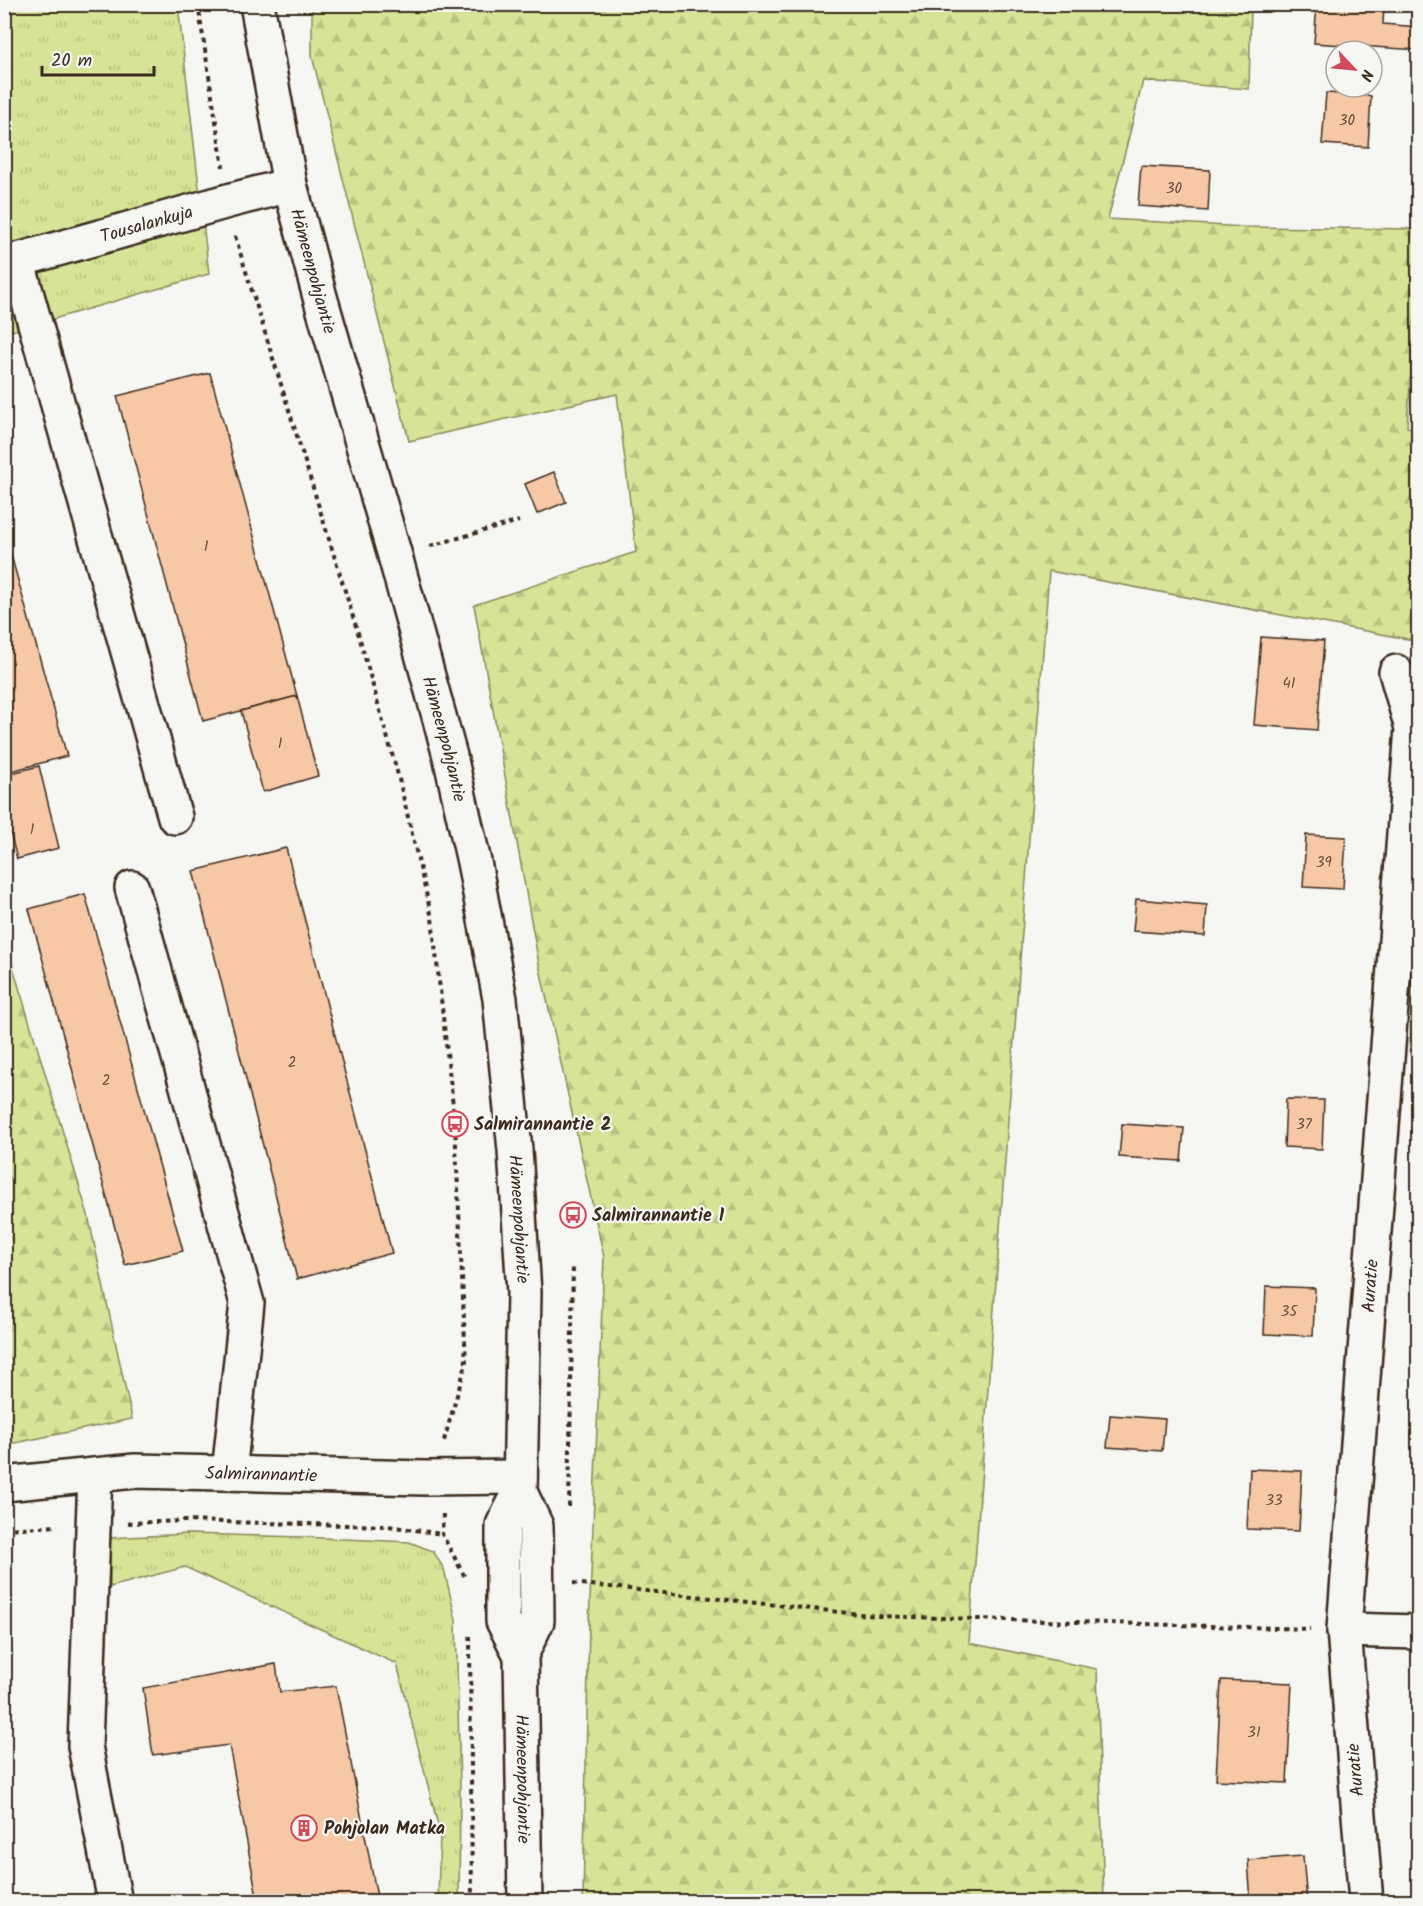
<svg xmlns="http://www.w3.org/2000/svg" width="1423" height="1906" font-family="Kalam,sans-serif">
  <style>
    .grass { fill: url(#grass-tufts); stroke: #89865a; stroke-width: 1.5 }
    .forest { fill: url(#forest-firs); stroke: #89865a; stroke-width: 1.5 }
    .building { fill: #f6c8a5; stroke: #3b2a1e; stroke-width: 1.5 }
    .lines { fill: none; stroke-linecap: round; stroke-linejoin: round }
    .minor-casing { stroke: #3b2a1e; stroke-width: 38 }
    .major-casing { stroke: #3b2a1e; stroke-width: 38 }
    .path { stroke: #3b2a1e; stroke-width: 4; stroke-dasharray: 4.5 4.5; stroke-linecap: butt }
    .minor { stroke: #f6f6f2; stroke-width: 33 }
    .major { stroke: #f6f6f2; stroke-width: 33 }
    .labels { text-anchor: middle; stroke-width: 4.5; stroke-linejoin: round; paint-order: stroke }
    .number-label { font-size: 15px; fill: #6a5240 }
    .street-label { font-size: 18px; fill: #3b2a1e; stroke: #f6f6f2 }
    .poi-label { font-size: 18px; font-weight: bold; fill: #3b2a1e; stroke: #f6f6f2; text-anchor: start }
  </style>
  <defs>
    <pattern id="grass-tufts" width="24" height="20" patternUnits="userSpaceOnUse" patternTransform="scale(1.5)"><rect width="24" height="20" fill="#d7e396"/><path d="M3 7l-1-3M5 7V3M7 7l1-3M15 17l-1-3M17 17v-4M19 17l1-3" fill="none" stroke="#b9c381"/></pattern>
    <pattern id="forest-firs" width="22" height="20" patternUnits="userSpaceOnUse" patternTransform="scale(1.5)"><rect width="22" height="20" fill="#d7e396"/><path d="M5 1l3.5 6h-7zM16 11l3.5 6h-7z" fill="#b9c381"/></pattern>
  </defs>
  <rect width="100%" height="100%" fill="#f6f6f2"/>
  <filter id="ink" filterUnits="userSpaceOnUse"><feTurbulence type="fractalNoise" baseFrequency=".0167" numOctaves="2"/><feDisplacementMap in="SourceGraphic" scale="12" xChannelSelector="R" yChannelSelector="G"/><feConvolveMatrix kernelMatrix="1 2 1 2 8 2 1 2 1" color-interpolation-filters="sRGB"/></filter>
  <g filter="url(#ink)">
    <g class="grass">
      <polygon points="5,5 178,5 209,274 5,333"/>
      <polygon points="188,1534 302,1537 409,1542 433,1551 444,1569 456,1620 460,1789 459,1901 438,1901 440,1833 397,1664 185,1567 110,1587 109,1538"/>
    </g>
    <g class="forest">
      <polygon points="312,5 1251,5 1249,89 1143,81 1108,219 1244,227 1418,229 1418,274 1407,427 1418,430 1418,641 1049,571 969,1643 1097,1669 1104,1901 583,1901 589,1624 604,1257 539,964 474,605 636,552 617,394 409,441 312,56"/>
      <polygon points="1418,888 1418,1055 1410,1054"/>
      <polygon points="5,941 88,1215 132,1419 5,1445"/>
    </g>
    <g class="building">
      <polygon points="1317,4 1384,4 1383,24 1418,27 1418,50 1314,43"/>
      <polygon points="1326,93 1371,96 1368,147 1322,144"/>
      <polygon points="1141,166 1210,170 1208,211 1138,206"/>
      <polygon points="210,373 297,696 203,721 117,396"/>
      <polygon points="554,472 566,502 537,514 525,484"/>
      <polygon points="4,530 67,756 4,773"/>
      <polygon points="1261,637 1324,641 1317,730 1254,725"/>
      <polygon points="297,696 318,776 263,792 241,711"/>
      <polygon points="39,766 59,848 17,859 4,810 4,775"/>
      <polygon points="1306,835 1346,837 1343,889 1303,887"/>
      <polygon points="286,848 392,1253 297,1279 193,871"/>
      <polygon points="85,894 183,1251 125,1265 29,909"/>
      <polygon points="1136,899 1207,905 1205,936 1133,931"/>
      <polygon points="1286,1099 1324,1100 1322,1149 1284,1147"/>
      <polygon points="1122,1124 1184,1128 1181,1161 1119,1157"/>
      <polygon points="1266,1286 1315,1288 1313,1336 1264,1334"/>
      <polygon points="1110,1415 1165,1419 1162,1451 1107,1447"/>
      <polygon points="1250,1469 1302,1471 1299,1531 1247,1529"/>
      <polygon points="276,1664 280,1692 336,1686 378,1902 258,1902 229,1745 153,1755 143,1688"/>
      <polygon points="1221,1680 1292,1683 1287,1783 1216,1780"/>
      <polygon points="1412,1746 1418,1746 1418,1860 1416,1860"/>
      <polygon points="1303,1856 1307,1902 1251,1902 1248,1860"/>
    </g>
    <g class="lines">
      <g class="minor-casing">
        <g id="minor">
          <polyline points="17,260 175,817"/>
          <path id="s1" d="M4,264l224,-63 62,-16"/>
          <polyline points="132,888 247,1303 229,1473"/>
          <polyline points="95,1475 85,1746 115,1902"/>
          <path id="s2" d="M4,1484l131,-13 291,7 94,-1"/>
          <polyline points="1344,1630 1418,1632"/>
          <path id="s3" d="M1366,1902l-22,-272 68,-902 -16,-56"/>
        </g>
      </g>
      <g class="major-casing">
        <g id="major">
          <path id="s4" d="M257,4l33,181 30,112 75,259 55,200 24,106 26,137 15,151 9,143 -4,199 -17,33v96l18,34"/>
          <path id="s5" d="M520,1492l16,34 1,95 -16,34 4,247"/>
        </g>
      </g>
      <g class="path">
        <polyline points="198,4 223,167"/>
        <polyline points="235,236 359,636 398,775 432,918 455,1124 466,1364 443,1444"/>
        <polyline points="430,546 519,521"/>
        <polyline points="1413,642 1418,633"/>
        <polyline points="569,1507 573,1265"/>
        <polyline points="443,1514 442,1534 466,1579"/>
        <polyline points="128,1523 184,1521 388,1526 442,1534"/>
        <polyline points="4,1529 58,1526"/>
        <polyline points="573,1583 877,1616 1310,1629"/>
        <polyline points="470,1636 472,1902"/>
      </g>
      <use href="#minor" class="minor"/>
      <use href="#major" class="major"/>
    </g>
  </g>
  <defs>
    <g id="bus-ring" transform="scale(1.35)"><circle r="9.5" fill="#f6f6f2" stroke="#d1495b" stroke-width="1.5"/><path d="M-5-6H5V4H4V6H2V4H-2V6H-4V4H-5ZM-3.5-4V0h7V-4ZM-3.5 1.2v1.5H-2V1.2ZM2 1.2v1.5H3.5V1.2Z" fill="#d1495b"/></g>
    <g id="building-ring" transform="scale(1.35)"><circle r="9.5" fill="#f6f6f2" stroke="#d1495b" stroke-width="1.5"/><path d="M-4-6H4V6H1V3H-1V6H-4ZM-2.5-4.3h1.7v1.8h-1.7ZM.8-4.3h1.7v1.8H.8ZM-2.5-1h1.7V.8h-1.7ZM.8-1h1.7V.8H.8Z" fill="#d1495b"/></g>
  </defs>
  <g fill-rule="evenodd">
    <use href="#bus-ring" x="455" y="1124"/>
    <use href="#bus-ring" x="573" y="1215"/>
    <use href="#building-ring" x="304" y="1828"/>
  </g>
  <g class="labels">
    <g class="number-label">
      <text x="1347" y="125">30</text>
      <text x="1174" y="193">30</text>
      <text x="206" y="551">1</text>
      <text x="1289" y="688">41</text>
      <text x="280" y="748">1</text>
      <text x="32" y="834">1</text>
      <text x="1324" y="867">39</text>
      <text x="292" y="1067">2</text>
      <text x="106" y="1085">2</text>
      <text x="1304" y="1129">37</text>
      <text x="1289" y="1316">35</text>
      <text x="1274" y="1505">33</text>
      <text x="1254" y="1737">31</text>
    </g>
    <g class="street-label">
      <text dy="6" stroke="none"><textPath href="#s1" startOffset="148">Tousalankuja</textPath></text>
      <text dy="6" stroke="none"><textPath href="#s4" startOffset="273">Hämeenpohjantie</textPath></text>
      <text dy="6" stroke="none"><textPath href="#s4" startOffset="759">Hämeenpohjantie</textPath></text>
      <text dy="6" stroke="none"><textPath href="#s4" startOffset="1246">Hämeenpohjantie</textPath></text>
      <text dy="6" stroke="none"><textPath href="#s3" startOffset="618">Auratie</textPath></text>
      <text dy="6" stroke="none"><textPath href="#s2" startOffset="258">Salmirannantie</textPath></text>
      <text transform="translate(1355 1770) rotate(-95)" y="6">Auratie</text>
      <text dy="6" stroke="none"><textPath href="#s5" startOffset="294">Hämeenpohjantie</textPath></text>
    </g>
    <g class="poi-label">
      <text x="474" y="1130">Salmirannantie 2</text>
      <text x="592" y="1221">Salmirannantie 1</text>
      <text x="324" y="1834">Pohjolan Matka</text>
    </g>
  </g>
  <rect width="1423" height="1906" fill="none" stroke="#f6f6f2" stroke-width="24"/>
  <rect x="12" y="12" width="1399" height="1882" fill="none" stroke="#3b2a1e" stroke-width="2" filter="url(#ink)"/>
  <g transform="translate(1354 69) rotate(116)"><circle r="28" fill="#f6f6f2" stroke="#aba49d" stroke-width="1.5"/>
  <path d="M0-4.5L10 22L0 15L-10 22Z" fill="#d1495b"/>
  <text y="-9" font-size="16" font-weight="bold" text-anchor="middle" fill="#3b2a1e">N</text>
  </g>
  <path d="M42 66v9h112v-9" fill="none" stroke="#3b2a1e" stroke-width="3"/>
  <text x="51" y="66" font-size="18" fill="#3b2a1e" stroke="#f6f6f2" stroke-width="4.5" paint-order="stroke">20 m</text>
</svg>
